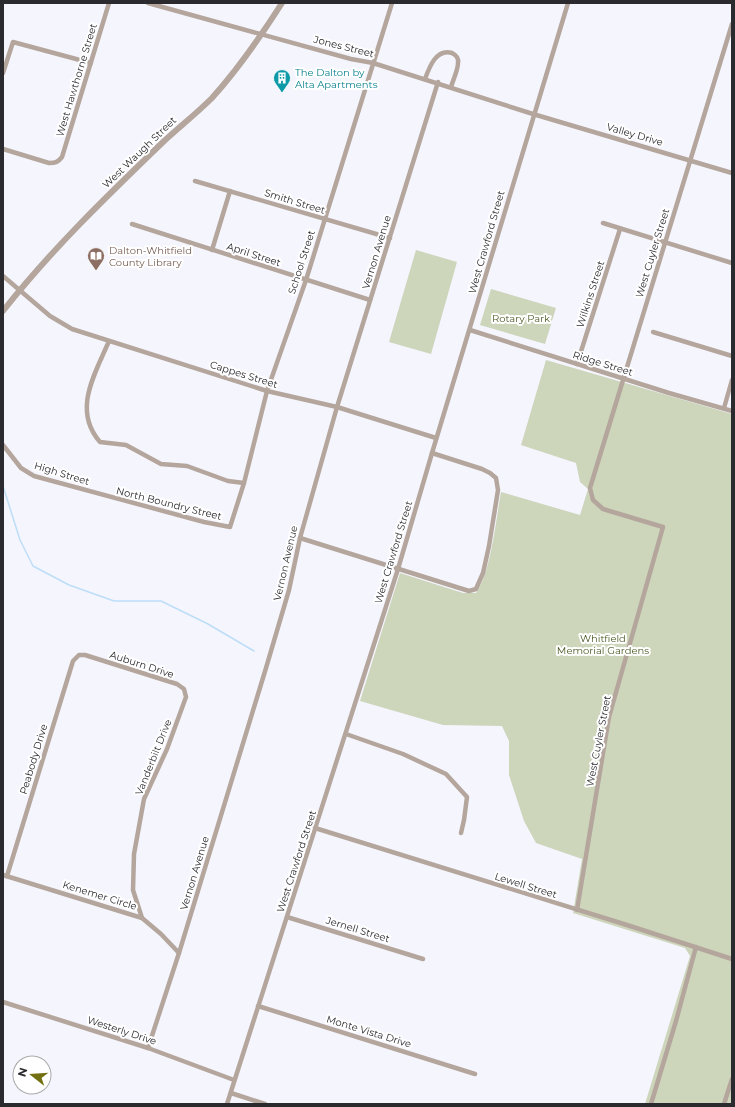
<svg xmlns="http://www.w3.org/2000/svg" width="735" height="1107" font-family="Montserrat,sans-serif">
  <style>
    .green { fill: #cdd5bb }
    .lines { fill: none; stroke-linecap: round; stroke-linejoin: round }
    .stream { stroke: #bddef7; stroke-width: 1.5 }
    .minor { stroke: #b4a69c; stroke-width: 4.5 }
    .tertiary { stroke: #b4a69c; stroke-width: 6 }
    .labels { text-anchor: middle; stroke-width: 4; stroke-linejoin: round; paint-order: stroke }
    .street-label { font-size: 10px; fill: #2a2a2f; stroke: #fff }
    .culture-label { font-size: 10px; fill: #0d838f; stroke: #fff; text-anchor: start }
    .education-label { font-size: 10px; fill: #785e54; stroke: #fff; text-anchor: start }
    .park-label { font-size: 10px; fill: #4d5b26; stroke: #fff }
  </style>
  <rect width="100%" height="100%" fill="#f5f5fe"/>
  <g class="green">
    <polygon points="416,250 457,262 431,354 389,342"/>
    <polygon points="491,289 556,308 545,344 480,325"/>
    <path d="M546,360l186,54v690h-87l45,-148 -5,-8 -112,-35 9,-54 -46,-16 -12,-22 -15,-46v-34l-7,-15 -59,-1 -83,-24 40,-128 63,20h13c15,-21 20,-74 25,-101l79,23 8,-26 -8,-7 -4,-19 -55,-18z"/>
  </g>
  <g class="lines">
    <polyline class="stream" points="3,486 20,540 33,566 69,585 114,601 161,601 208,624 254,651"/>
    <g class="minor">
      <polyline points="148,3 351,59 373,63 533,114 732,173"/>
      <polyline points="3,73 13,42 91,63"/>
      <path d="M425,79c4,-11 11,-31 27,-26 4,2 7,5 6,10 0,7 -5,17 -7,24"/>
      <path d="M3,149l46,14c7,0 9,-1 13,-6l47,-154"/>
      <polyline points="195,181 390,238"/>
      <polyline points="603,223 732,263"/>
      <polyline points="132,224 370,300"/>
      <polyline points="212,250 230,191"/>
      <polyline points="3,276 50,316 72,329 267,391 337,407 436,438"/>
      <polyline points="470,330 669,393 732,411"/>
      <polyline points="653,332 732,356"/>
      <path d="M109,341c-14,33 -37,69 -9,101l26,3 35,19 26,2 41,15 16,2"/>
      <polyline points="577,364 620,229"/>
      <polyline points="724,408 732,380"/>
      <polyline points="3,445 21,468 34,476 204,522 230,527 244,483 267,391 306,280 392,3"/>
      <polyline points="300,538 469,591 476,589 483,573 489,546 498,490 496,478 490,473 482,469 432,453"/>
      <polyline points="346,734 403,754 446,774 467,797 464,820 461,833"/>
      <polyline points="315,828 627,925 732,959"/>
      <polyline points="3,875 142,918 161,934 179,953"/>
      <polyline points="7,876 73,661 79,655 85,655 177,684 184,689 186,697 167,749 144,799 134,854 133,890 142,918"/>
      <polyline points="577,910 609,717 663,527 603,509 593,500 590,488 732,24"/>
      <polyline points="287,917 423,959"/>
      <polyline points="3,1002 148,1048 234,1080"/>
      <polyline points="258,1006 475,1074"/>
      <polyline points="148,1048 179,953 266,668 289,590 300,538 337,407 438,82"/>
      <polyline points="231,1093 265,1104"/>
      <polyline points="227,1104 398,569 432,453 568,3"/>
      <polyline points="651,1104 676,1021 696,947"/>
      <polyline points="724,1104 732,1079"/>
    </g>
    <path class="tertiary" d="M3,311c48,-61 104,-115 159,-168 16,-15 34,-29 50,-45 26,-29 49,-62 70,-95"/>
  </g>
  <defs>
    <g id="building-pin" transform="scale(0.9)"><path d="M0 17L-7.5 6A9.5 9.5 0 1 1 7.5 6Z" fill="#0f9aa8" stroke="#fff"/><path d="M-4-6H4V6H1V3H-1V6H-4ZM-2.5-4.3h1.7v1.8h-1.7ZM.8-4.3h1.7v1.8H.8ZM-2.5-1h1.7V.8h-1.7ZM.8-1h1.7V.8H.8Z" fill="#fff"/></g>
    <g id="library-pin" transform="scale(0.9)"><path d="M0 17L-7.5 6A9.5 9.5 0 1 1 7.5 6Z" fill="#8d6e63" stroke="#fff"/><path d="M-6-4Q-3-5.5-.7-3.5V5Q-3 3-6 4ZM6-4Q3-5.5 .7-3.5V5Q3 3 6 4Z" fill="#fff"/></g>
  </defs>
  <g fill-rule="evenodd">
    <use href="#building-pin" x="282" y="78"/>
    <use href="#library-pin" x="96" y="256"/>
  </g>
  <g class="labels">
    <g class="street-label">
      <text transform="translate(344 46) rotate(14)" y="4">Jones Street</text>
      <text transform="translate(76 80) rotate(-73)" y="4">West Hawthorne Street</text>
      <text transform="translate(635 134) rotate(16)" y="4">Valley Drive</text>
      <text transform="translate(139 152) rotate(-44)" y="4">West Waugh Street</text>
      <text transform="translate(295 201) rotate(17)" y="4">Smith Street</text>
      <text transform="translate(486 242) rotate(-74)" y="4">West Crawford Street</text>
      <text transform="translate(376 252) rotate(-73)" y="4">Vernon Avenue</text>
      <text transform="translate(652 253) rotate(-73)" y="4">West Cuyler Street</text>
      <text transform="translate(254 254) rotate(18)" y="4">April Street</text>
      <text transform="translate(301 262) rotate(-72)" y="4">School Street</text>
      <text transform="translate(590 294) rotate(-72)" y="4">Wilkins Street</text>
      <text transform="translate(603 363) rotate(17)" y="4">Ridge Street</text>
      <text transform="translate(244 374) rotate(17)" y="4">Cappes Street</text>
      <text transform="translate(62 473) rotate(17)" y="4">High Street</text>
      <text transform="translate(169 503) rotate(14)" y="4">North Boundry Street</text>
      <text transform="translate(393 552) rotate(-73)" y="4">West Crawford Street</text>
      <text transform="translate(285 563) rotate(-77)" y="4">Vernon Avenue</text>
      <text transform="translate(142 664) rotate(18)" y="4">Auburn Drive</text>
      <text transform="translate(598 741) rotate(-79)" y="4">West Cuyler Street</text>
      <text transform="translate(153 757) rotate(-68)" y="4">Vanderbilt Drive</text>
      <text transform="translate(33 759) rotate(-73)" y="4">Peabody Drive</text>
      <text transform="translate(296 861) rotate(-72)" y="4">West Crawford Street</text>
      <text transform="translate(194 873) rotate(-73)" y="4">Vernon Avenue</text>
      <text transform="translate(526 885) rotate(17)" y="4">Lewell Street</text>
      <text transform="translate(100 895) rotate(17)" y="4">Kenemer Circle</text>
      <text transform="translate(358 929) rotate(17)" y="4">Jernell Street</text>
      <text transform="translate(122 1030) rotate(18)" y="4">Westerly Drive</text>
      <text transform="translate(369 1031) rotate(17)" y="4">Monte Vista Drive</text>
    </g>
    <g class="culture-label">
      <text x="295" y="76">The Dalton by<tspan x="295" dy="12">Alta Apartments</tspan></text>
    </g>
    <g class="education-label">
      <text x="109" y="254">Dalton-Whitfield<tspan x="109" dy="12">County Library</tspan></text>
    </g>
    <g class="park-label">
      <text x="521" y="322">Rotary Park</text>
      <text x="603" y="642">Whitfield<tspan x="603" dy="12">Memorial Gardens</tspan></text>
    </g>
  </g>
  <rect width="735" height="1107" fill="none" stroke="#2a2a2f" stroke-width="8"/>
  <g transform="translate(32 1075) rotate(287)"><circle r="19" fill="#ffffff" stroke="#aaaaac"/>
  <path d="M0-3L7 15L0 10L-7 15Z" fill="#737012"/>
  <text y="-6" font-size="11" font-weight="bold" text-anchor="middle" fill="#2a2a2f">N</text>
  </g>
</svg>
